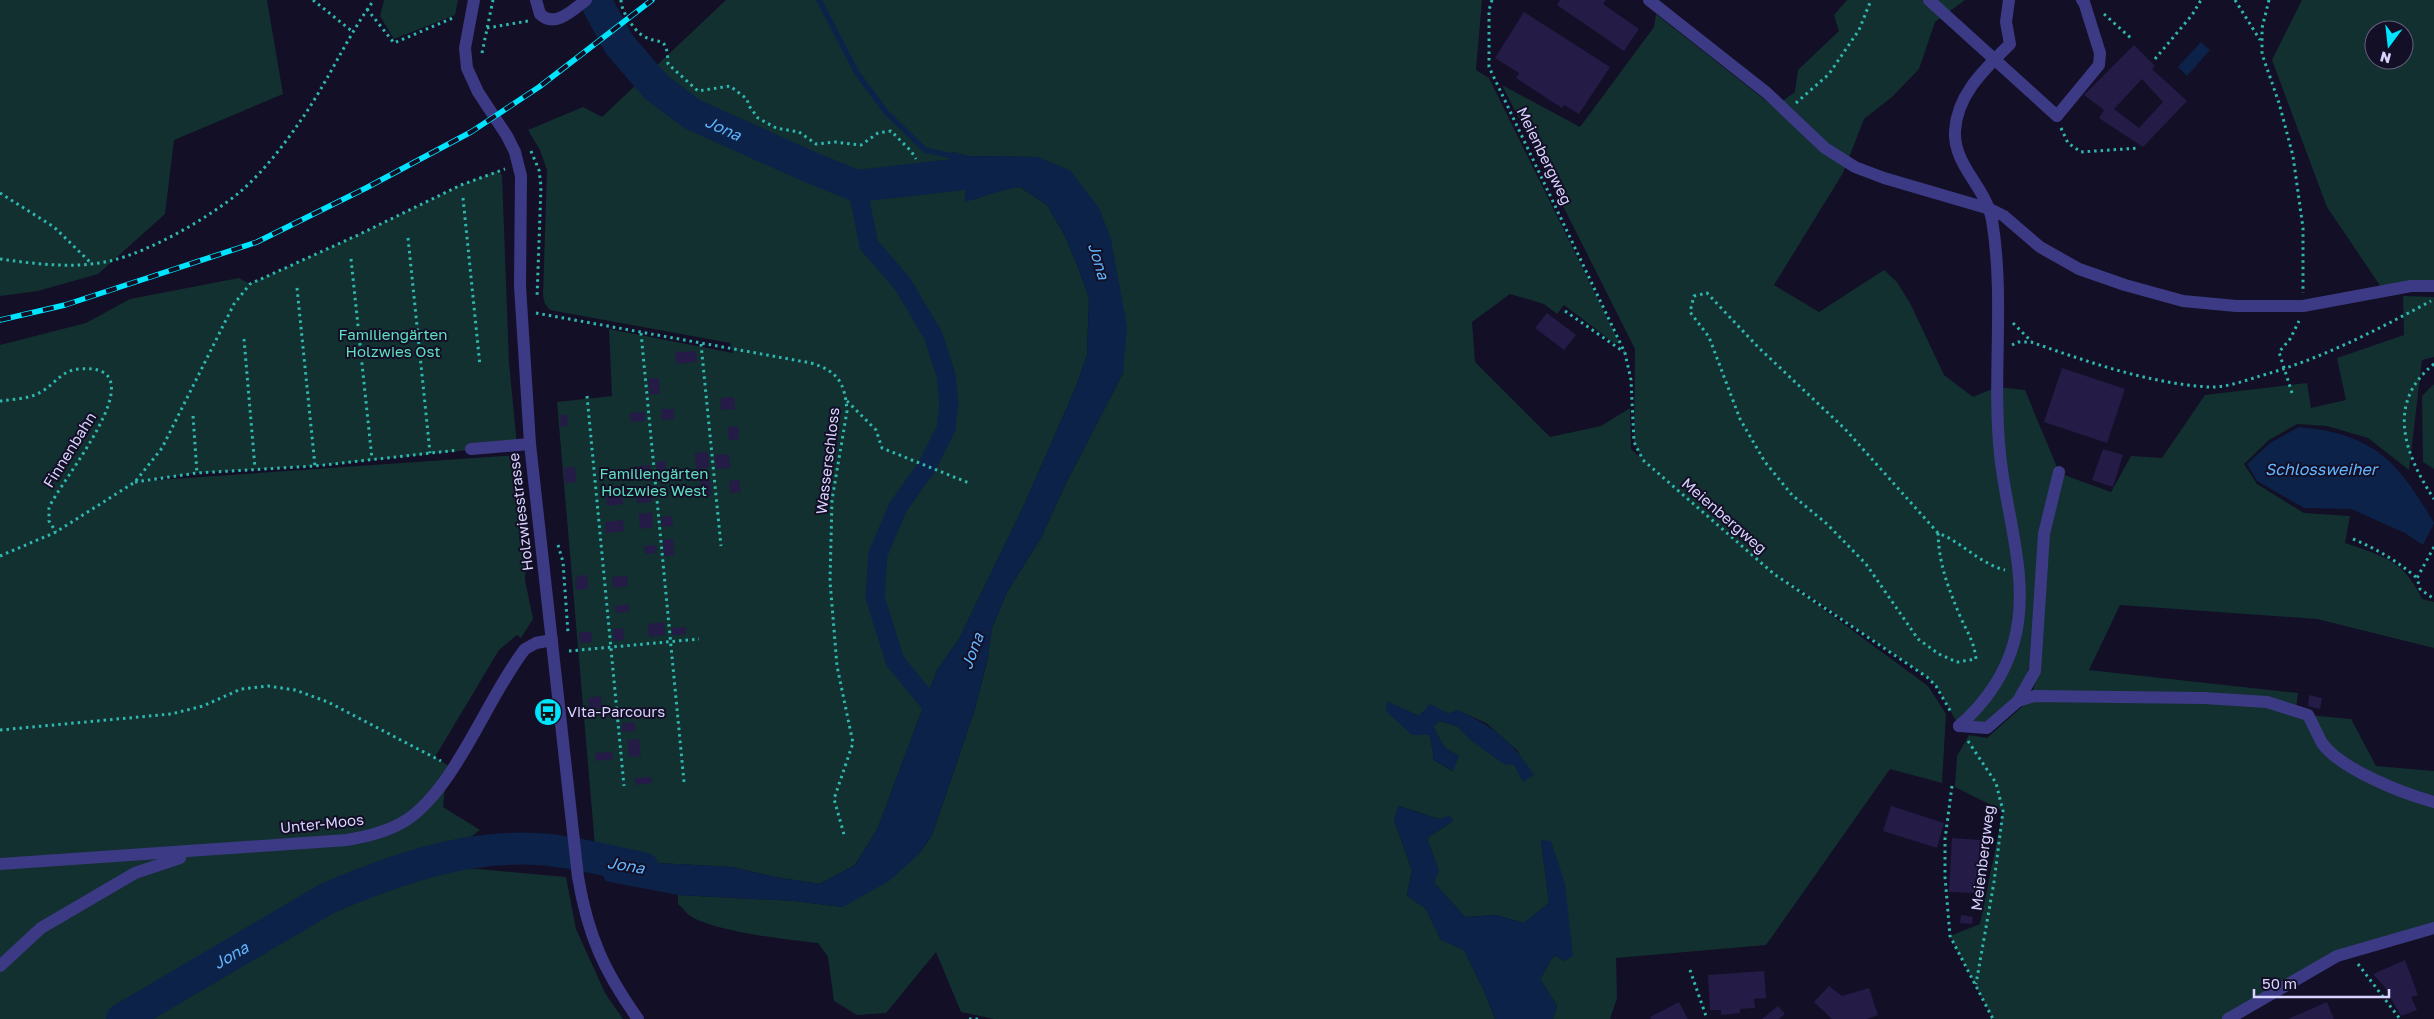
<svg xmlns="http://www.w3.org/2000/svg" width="2434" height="1019" font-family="'Golos Text',sans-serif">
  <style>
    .green { fill: #12302f; fill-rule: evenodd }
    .water { fill: #0c2248 }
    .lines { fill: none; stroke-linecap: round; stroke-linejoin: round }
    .stream { stroke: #0c2248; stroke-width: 5.5 }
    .canal { stroke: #0c2248; stroke-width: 19 }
    .river { stroke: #0c2248; stroke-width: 32 }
    .building { fill: #241b47; fill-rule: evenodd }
    .path { stroke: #2fb8b0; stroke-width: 3; stroke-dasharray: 2.5 4; stroke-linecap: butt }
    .minor { stroke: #3d3a85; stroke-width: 12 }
    .rail-casing { stroke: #00e5ff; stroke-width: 5.5 }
    .rail { stroke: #130f26; stroke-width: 4; stroke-dasharray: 11; stroke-linecap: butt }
    .labels { text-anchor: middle; stroke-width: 4; stroke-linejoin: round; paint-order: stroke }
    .street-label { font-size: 15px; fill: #d9d4ff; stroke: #130f26 }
    .park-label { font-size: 15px; fill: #5fe0c0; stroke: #130f26 }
    .poi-label { font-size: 15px; fill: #d9d4ff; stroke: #130f26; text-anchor: start }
    .water-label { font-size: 16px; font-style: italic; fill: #62b6ff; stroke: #130f26 }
  </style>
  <rect width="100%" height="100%" fill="#130f26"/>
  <g class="green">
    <polygon points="0,0 267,0 283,94 174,140 165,214 98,274 38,291 0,296"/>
    <polygon points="384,0 458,0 455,15 394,39 380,16"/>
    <path d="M726,0h756l-6,70 13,8 131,266 -6,-1 -50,-38 -7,9 -13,-10 -34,-10 -38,28 3,40 75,75 51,-11 29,-18 1,41 11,10 -8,-17 1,-93 -133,-264 78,42 74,-100 2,-13 118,93 21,-15 3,-22 41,-39 -5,-16 13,-15h118l-30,22 -16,47 -27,28 -28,22 -21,54 -69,112 45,27 65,-42 13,12 14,23 33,70 29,22 24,-10 28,3 34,82 -25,180 -16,49 -31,27 -28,-2 -23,-40 -9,-9 -162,-111 163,120 18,28 -4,69 -52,-14 -124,176 -150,13 1,40 -7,21h-57l4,-13 -17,-27 14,-24 11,6 -24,-121 8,63 -25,20 -28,-8 -31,2 -31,-34 4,-13 -11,-32 26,-17 -14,-2 -40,-13 -5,14 18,50 -5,25 19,14 15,31 23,10 21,43 10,26h-501l-33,-7 -25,-60 -50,61 -29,2 -23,-14 -6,-44 -10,-14c-29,-3 -108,-12 -129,-28 -4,-3 -7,-8 -11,-11v-9l117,6 48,6 76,-53 13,-19 42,-123 13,-50 5,-34 15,-36 34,-54 24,-53 58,-112 -86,-216 -68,-1 -16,-4 -2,8c10,8 15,17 16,30l9,9 21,-9 23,-3 27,18 17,29 14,33 11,31 -2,57 -12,34 -50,114 -66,136 -22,31 -60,160 -22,35 -35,19 -45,-7 -43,-10 -75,-4 -62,-17 -38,-444 55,-6 -3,-67 124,24 -3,-10 -180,-33 -5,-6 -2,-8 4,-126 -7,-20 -12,-20 55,-23 19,10zM1388,702l31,14 11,-11 19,9 8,-4 29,13 34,30 -47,-11 -16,-16 -18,-5 -6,6 12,21 14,8 -7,15 -18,-11 -4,-25z"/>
    <path d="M2302,0h132v285l-53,2 -54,-80 -55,-147zM2374,30h30v30h-30z"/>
    <polygon points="498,171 502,175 509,363 517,445 315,466 197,473 143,481 519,455 527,548 525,580 533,619 521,638 517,635 499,650 435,757 452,768 446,777 443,807 480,830 434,865 566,877 576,929 605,993 623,1019 0,1019 0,345 86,323 130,299 239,278 250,284 358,235 461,185"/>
    <path d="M2403,296l31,1v60l-12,3 -13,110 -41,-32 -41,-12 -30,-2 -28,16 -25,24 13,20 47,29 46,3 -5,27c38,13 59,17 77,56l12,3v46l-117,-29 -197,-14 -31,65 209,23 -2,17 12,5 43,4 25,47 58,5v157l-97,28 -109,63h-235l-43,-83 30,-12 23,-113 -48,-24 2,-31 12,-21 18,3 38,-34 18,-9 -10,-5 7,-25 11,-153 13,-37 47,17 20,-36 31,2 43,-63 102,-12 4,25 35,-8 -9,-42 67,-23z"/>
    <polygon points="2434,384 2434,469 2423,462 2422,396"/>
  </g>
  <g class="water">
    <polygon points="2201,42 2210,50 2187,76 2178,67"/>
    <path d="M953,152l16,4 68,1 33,13 29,38 12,31 16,88 -4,46 -58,112 -24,53 -34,54 -15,36 -5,34 -13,50 -42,123 -13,19 -30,27 -46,26 -48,-6 -117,-6 -73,-14 -10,-35 62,17 75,4 43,10 45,7 35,-19 22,-35 60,-160 22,-31 66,-136 50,-114 12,-34 2,-57 -11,-31 -14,-33 -17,-29 -27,-18c-21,3 -37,11 -56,15 4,-18 1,-31 -14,-42z"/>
    <path d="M2299,427c75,7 99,34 135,96l-11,22 -18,-12 -54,-24 -47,-1 -47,-27 -10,-17 23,-21z"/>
    <path d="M1387,701l32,15 11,-12 19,10 8,-4c36,16 55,31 77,65l-11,7 -9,-17 -10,-1 -31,-22 -16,-16 -18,-5 -6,6 12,21 14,8 -6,15 -19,-11 -4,-25h-18l-26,-24z"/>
    <polygon points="1398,806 1438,819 1450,816 1453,821 1427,838 1439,870 1434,883 1465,917 1496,915 1524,923 1549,903 1541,840 1551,841 1565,884 1573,956 1565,961 1554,955 1540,979 1557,1006 1553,1019 1495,1019 1485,993 1464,950 1441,940 1426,909 1407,895 1412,870 1394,820"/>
  </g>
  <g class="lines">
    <polyline class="stream" points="819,0 857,73 886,112 925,150 952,156"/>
    <polyline class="canal" points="857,186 869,245 902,283 933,335 946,375 949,403 946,429 926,468 898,507 878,554 875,597 895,661 941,717"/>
    <g class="river">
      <path id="s1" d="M595,0l24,44 37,43 36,27 120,54 45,18 106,-12 44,-2"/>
      <path id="s2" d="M122,1019l206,-121c66,-28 136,-53 209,-49 35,2 71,12 106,19"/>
    </g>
  </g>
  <g class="building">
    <polygon points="1560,0 1606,0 1603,4 1639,29 1624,51 1557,5"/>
    <polygon points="1524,12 1610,67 1579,114 1564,105 1562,108 1516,78 1519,73 1495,58"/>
    <path d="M2134,45l21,21 -3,3 35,32 -44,46 -44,-29 5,-8 -20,-15zM2142,79l21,23 -24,26 -25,-19z"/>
    <polygon points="1547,313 1576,335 1564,350 1535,328"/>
    <polygon points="696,351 697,362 676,364 675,352"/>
    <polygon points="2062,368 2125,389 2107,443 2044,422"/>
    <polygon points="659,378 660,393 650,395 648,379"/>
    <polygon points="734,397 735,409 721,410 720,398"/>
    <polygon points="661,409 674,409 674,419 662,420"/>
    <polygon points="644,412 645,421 631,422 630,413"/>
    <polygon points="560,415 567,415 568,426 561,427"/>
    <polygon points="738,426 739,439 729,440 728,427"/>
    <polygon points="2103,449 2123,455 2113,487 2092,480"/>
    <polygon points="708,452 709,468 696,469 695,453"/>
    <polygon points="729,454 730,468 716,469 715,455"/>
    <polygon points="665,461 666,472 657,473 656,462"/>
    <polygon points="650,465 650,475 639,476 638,466"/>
    <polygon points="575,467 576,482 565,483 564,468"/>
    <polygon points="710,480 711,495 702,496 700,481"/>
    <polygon points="739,480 741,492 730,493 729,481"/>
    <polygon points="651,493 652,502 637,503 637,494"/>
    <polygon points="622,496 623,504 607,506 606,497"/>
    <polygon points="652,512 653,527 640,529 639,514"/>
    <polygon points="672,516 673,526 662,527 661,517"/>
    <polygon points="623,520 624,531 606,533 605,522"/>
    <polygon points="673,539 674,555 664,556 663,540"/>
    <polygon points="656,545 657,553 645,554 644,546"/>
    <polygon points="587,575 588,589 576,590 575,579 578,578 577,576"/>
    <polygon points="627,576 628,586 613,588 612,577"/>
    <polygon points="629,604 630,611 616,613 615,606"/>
    <polygon points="664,622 665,635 649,637 648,624"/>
    <polygon points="686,627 686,634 672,635 672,628"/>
    <polygon points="623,628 624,640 614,641 613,629"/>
    <polygon points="579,632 591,632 592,642 580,643"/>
    <polygon points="2309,695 2322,698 2320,709 2308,706"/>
    <polygon points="601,696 602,708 589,709 588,698"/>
    <polygon points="635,722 635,731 622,732 622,723"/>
    <polygon points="639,739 641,756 629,757 627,740"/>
    <polygon points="612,752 613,759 596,761 595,753"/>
    <polygon points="651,777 652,783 636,785 635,778"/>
    <polygon points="1891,806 1944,823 1937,848 1883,831"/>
    <polygon points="1952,838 1980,840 1978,878 1975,879 1974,893 1949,892"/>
    <polygon points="1961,915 1973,917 1972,924 1960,923"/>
    <polygon points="2405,960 2418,995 2411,997 2417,1010 2401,1016 2384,986 2373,974"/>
    <polygon points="1764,971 1766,998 1754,999 1755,1008 1740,1009 1740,1013 1721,1015 1721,1010 1710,1010 1708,975"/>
    <polygon points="1829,986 1842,996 1869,988 1878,1015 1867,1019 1832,1019 1814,1002"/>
    <polygon points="1679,1002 1688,1019 1651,1019 1650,1017"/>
    <polygon points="2327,1002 2334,1019 2288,1019"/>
    <polygon points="1778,1006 1785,1014 1779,1019 1762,1019"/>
  </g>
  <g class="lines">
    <g class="path">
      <polyline points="313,0 353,32"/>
      <path d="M621,0c0,11 12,29 22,36 18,10 24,-2 25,28l30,27 32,-5 17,13 2,7 9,12 18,10 23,4 17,12 19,-2 26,3 17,-12 13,-2 20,20 5,8"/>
      <polyline points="1492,0 1489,10 1489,67 1625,353 1631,380 1634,442 1643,460 1774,574 1927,677 1936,686 1952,714"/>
      <polyline points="2235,0 2260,40"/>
      <polyline points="2269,0 2262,28 2262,54 2279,103 2293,156 2303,228 2303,293"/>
      <polyline points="367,9 394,43 455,17"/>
      <polyline points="2104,14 2133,40"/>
      <polyline points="487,28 528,21"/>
      <polyline points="482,53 493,0"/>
      <polyline points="2155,59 2192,15 2201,0"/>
      <polyline points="1796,103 1829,74 1859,30 1871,0"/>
      <polyline points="2061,128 2068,143 2081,152 2139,148"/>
      <polyline points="531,151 539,170 541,186 537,298"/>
      <polyline points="0,193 54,227 92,264"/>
      <polyline points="463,198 480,366"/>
      <polyline points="408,238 430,453"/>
      <path d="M0,259c36,5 74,10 110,2 41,-10 97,-42 130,-69 23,-20 44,-47 61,-72 27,-38 45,-82 73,-120"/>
      <polyline points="351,259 372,459"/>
      <polyline points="297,288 315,466"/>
      <polyline points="1565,311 1624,352"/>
      <path d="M536,313l275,50c27,8 34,20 36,48l-15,89 -2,81 7,85 16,77 -19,56 11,39"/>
      <polyline points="2013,323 2031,341"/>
      <polyline points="641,333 684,782"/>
      <polyline points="244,339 255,468"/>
      <polyline points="701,344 721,546"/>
      <path d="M2012,345l6,-3h13c57,20 117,41 177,45 17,1 36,-6 52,-11 61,-17 115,-45 171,-75"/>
      <path d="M2434,364c-49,39 -29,91 0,135"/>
      <polyline points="2292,393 2279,352 2290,339 2299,321"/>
      <polyline points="587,396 624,786"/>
      <path d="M0,401c13,-2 29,-2 41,-9 14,-8 21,-22 38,-23 85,-8 -23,117 -30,139v13l7,11"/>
      <polyline points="847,401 876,430 882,448 969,483"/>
      <polyline points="193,416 197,473"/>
      <polyline points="135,482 197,473 315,466 458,450"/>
      <path d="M1938,533c1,32 10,54 22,83 7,16 14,25 16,43l-19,3 -18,-8 -21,-15 -52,-75 -39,-40 -35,-29 -27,-33 -25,-43 -31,-82 -19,-25 4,-16 13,-3 51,54 87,82 93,104c24,9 42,31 67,37"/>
      <path d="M2353,539c24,10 44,22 64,39"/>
      <polyline points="558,545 563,562 568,633"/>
      <polyline points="2434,547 2417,578 2420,589 2434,599"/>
      <polyline points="0,556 56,532 135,482 162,448 234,304 250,284 358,235 461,185 505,169"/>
      <polyline points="569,651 699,639"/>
      <polyline points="0,730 171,714 203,706 241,689 268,686 295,690 328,702 441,761"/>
      <polyline points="1968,741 1996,783 2003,811 1994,882 1976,984"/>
      <polyline points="1952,786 1945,839 1945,877 1950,936 1993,1019"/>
      <polyline points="2358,964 2400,1019"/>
      <polyline points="1690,970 1707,1019"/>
      <polyline points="969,1019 978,1019"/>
    </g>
    <g class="minor">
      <path d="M474,0l-9,48 2,20 11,24 29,44 8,16 6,24 -1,110 10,158 48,433c10,59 26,94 60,142"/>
      <path d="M536,0l4,14c15,15 34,-5 46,-14"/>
      <polyline points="1649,0 1767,93 1825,148 1855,167 1884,178 1990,209 2004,216 2040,247 2079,269 2125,285 2183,301 2236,306 2303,306 2411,286 2434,286"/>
      <polyline points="1929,0 2057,116 2099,65 2100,53 2084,2 2082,0"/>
      <polyline points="471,449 530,444"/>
      <path d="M2018,701l16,-5 170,2 63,4 41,13c5,9 9,19 14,28 18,26 82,51 112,59"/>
      <path d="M1959,726c26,-23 46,-51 55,-84 17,-62 -8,-126 -14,-188 -8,-77 5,-156 -8,-234 -6,-33 -39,-55 -37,-89 2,-37 30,-62 55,-87l-4,-22 3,-22"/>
      <polyline points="1959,726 1987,728 2018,701 2035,671 2044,534 2059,472"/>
      <path d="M0,864l347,-24c22,-4 43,-9 61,-21 49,-34 80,-123 117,-170l11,-6 16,-3"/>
      <polyline points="0,966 41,928 135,873 180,858"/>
      <polyline points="2228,1019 2337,956 2434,928"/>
    </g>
    <g class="rail-casing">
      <polyline id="rail" points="0,320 65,305 257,242 366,188 471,132 539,87 652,0"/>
    </g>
    <use href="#rail" class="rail"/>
  </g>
  <defs>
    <g id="bus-disc" transform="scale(1.4375)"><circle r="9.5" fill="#00e5ff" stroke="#130f26"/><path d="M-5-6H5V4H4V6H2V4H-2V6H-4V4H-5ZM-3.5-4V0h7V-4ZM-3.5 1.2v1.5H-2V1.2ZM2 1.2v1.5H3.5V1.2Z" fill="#111"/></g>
  </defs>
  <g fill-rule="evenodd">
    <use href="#bus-disc" x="548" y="712"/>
  </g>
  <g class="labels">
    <g class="street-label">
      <text transform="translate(1544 156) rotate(64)" y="5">Meienbergweg</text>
      <text transform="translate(70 450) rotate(-58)" y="5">Finnenbahn</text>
      <text transform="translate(828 461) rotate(-83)" y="5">Wasserschloss</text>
      <text transform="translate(521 512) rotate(-97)" y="5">Holzwiesstrasse</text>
      <text transform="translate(1724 516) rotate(41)" y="5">Meienbergweg</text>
      <text transform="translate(322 824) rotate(-6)" y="5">Unter-Moos</text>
      <text transform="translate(1983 858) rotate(-83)" y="5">Meienbergweg</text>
    </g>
    <g class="park-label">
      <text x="393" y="340">Familiengärten<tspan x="393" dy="17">Holzwies Ost</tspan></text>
      <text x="654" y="479">Familiengärten<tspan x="654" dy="17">Holzwies West</tspan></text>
    </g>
    <g class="poi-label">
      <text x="567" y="717">Vita-Parcours</text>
    </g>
    <g class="water-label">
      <text dy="6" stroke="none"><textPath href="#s1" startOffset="186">Jona</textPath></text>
      <text transform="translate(1099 261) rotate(73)" y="6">Jona</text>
      <text x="2321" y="475">Schlossweiher</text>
      <text transform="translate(972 651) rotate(-70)" y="6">Jona</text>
      <text transform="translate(626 865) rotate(10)" y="6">Jona</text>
      <text dy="6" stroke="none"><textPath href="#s2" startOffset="126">Jona</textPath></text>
    </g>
  </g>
  <g transform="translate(2389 45) rotate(195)"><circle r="24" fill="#130f26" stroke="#625e7d"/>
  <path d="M0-4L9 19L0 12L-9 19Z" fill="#00e5ff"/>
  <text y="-8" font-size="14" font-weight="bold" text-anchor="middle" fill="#d9d4ff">N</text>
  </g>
  <path d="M2254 989v8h135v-8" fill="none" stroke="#d9d4ff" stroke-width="2.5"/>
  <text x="2262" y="989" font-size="15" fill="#d9d4ff" stroke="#130f26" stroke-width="4" paint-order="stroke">50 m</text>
</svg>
